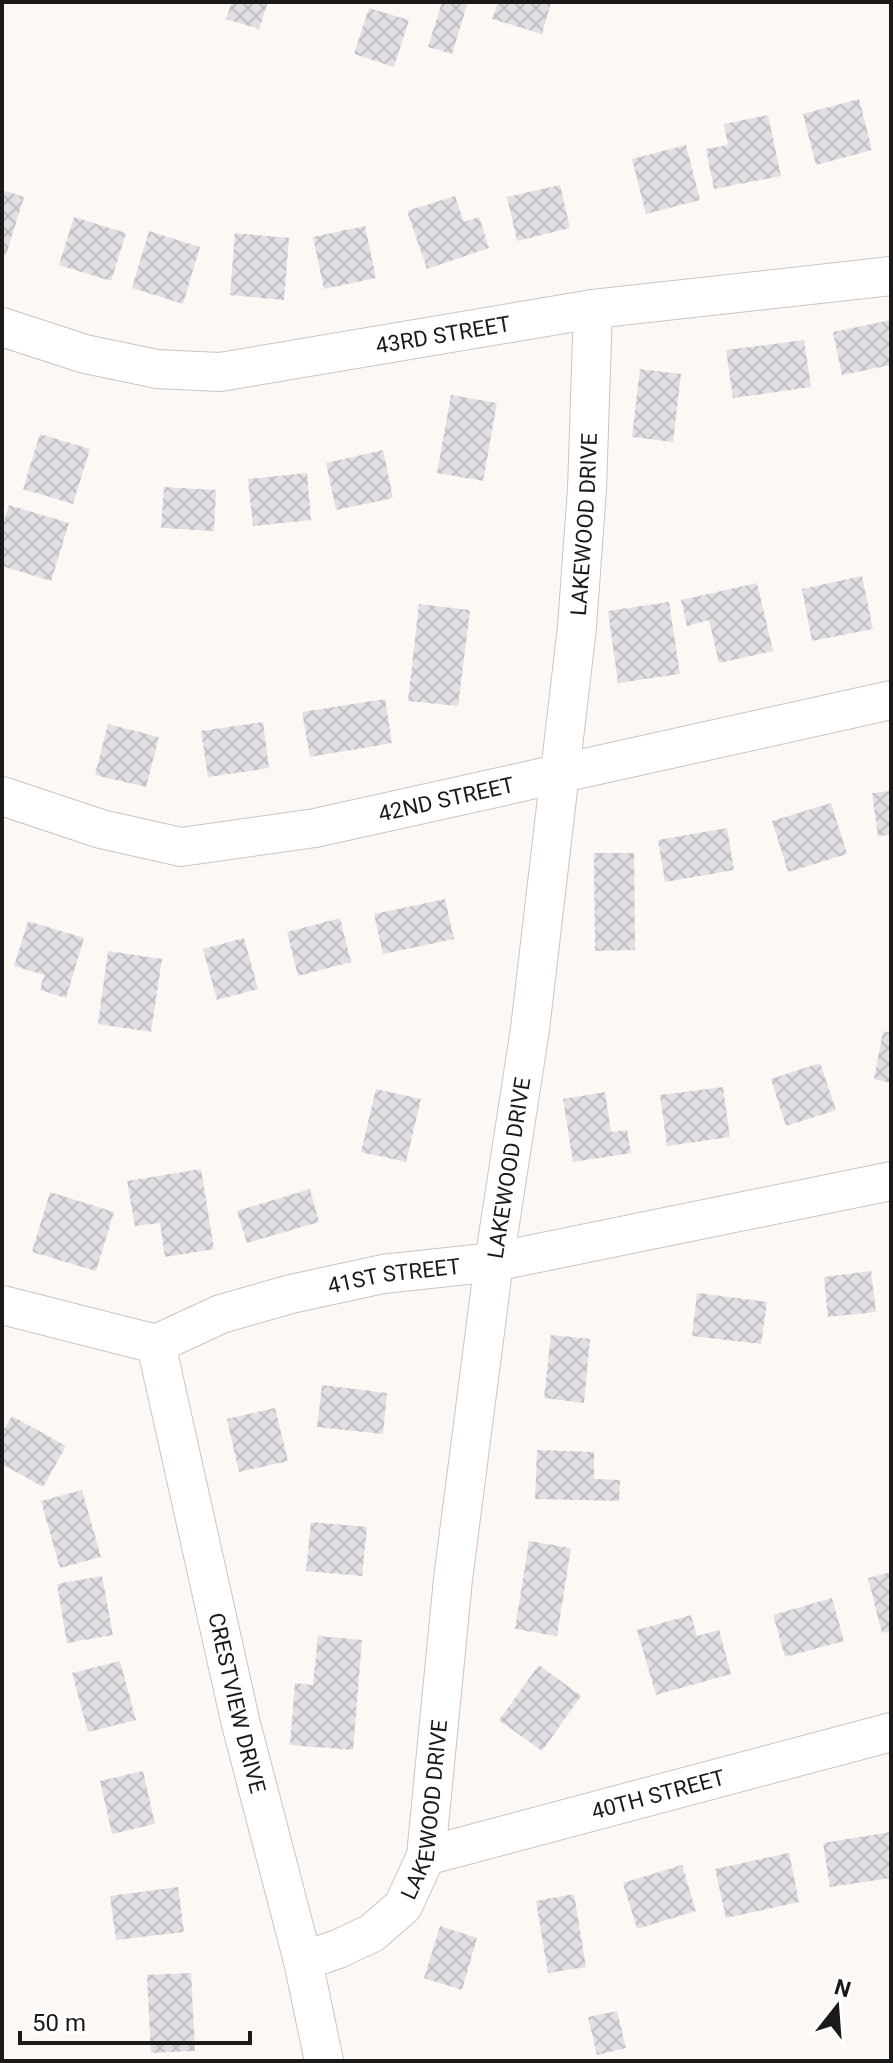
<svg xmlns="http://www.w3.org/2000/svg" width="893" height="2063" font-family="Roboto,sans-serif">
  <style>
    .building { fill: url(#building-cross-hatch) }
    .lines { fill: none; stroke-linecap: round; stroke-linejoin: round }
    .minor-casing { stroke: #cbc5c2; stroke-width: 40 }
    .minor { stroke: #fff; stroke-width: 38 }
    .labels { text-anchor: middle; stroke-width: 7; stroke-linejoin: round; paint-order: stroke }
    .street-label { font-size: 22px; fill: #1c1a19; stroke: #fff }
  </style>
  <defs>
    <pattern id="building-cross-hatch" width="8" height="8" patternUnits="userSpaceOnUse" patternTransform="scale(2)"><rect width="8" height="8" fill="#e2dfe4"/><path d="M0 0l8 8M0 8l8-8" fill="none" stroke="#c1bfc3"/></pattern>
  </defs>
  <rect width="100%" height="100%" fill="#fef8f5"/>
  <g class="building">
    <polygon points="232,2 268,2 259,29 226,19"/>
    <polygon points="442,2 468,2 452,54 428,47"/>
    <polygon points="498,2 551,3 542,34 492,19"/>
    <polygon points="369,8 409,20 394,67 354,54"/>
    <polygon points="859,99 872,150 816,165 803,114"/>
    <polygon points="768,115 781,176 714,189 706,149 728,145 724,124"/>
    <polygon points="686,145 700,200 646,214 632,159"/>
    <polygon points="560,185 570,228 517,241 507,197"/>
    <polygon points="2,190 24,197 6,255 2,254"/>
    <polygon points="455,196 464,222 479,217 489,248 427,269 407,211"/>
    <polygon points="74,217 126,233 111,281 59,265"/>
    <polygon points="365,226 376,278 324,289 313,237"/>
    <polygon points="149,231 200,247 183,304 132,288"/>
    <polygon points="235,233 289,238 284,300 230,295"/>
    <polygon points="891,320 891,365 842,375 833,332"/>
    <polygon points="804,340 811,387 733,398 726,350"/>
    <polygon points="640,369 681,374 673,442 632,437"/>
    <polygon points="451,395 497,403 483,481 437,473"/>
    <polygon points="40,434 90,449 73,504 23,489"/>
    <polygon points="383,450 393,498 336,510 326,463"/>
    <polygon points="307,473 311,520 253,526 248,479"/>
    <polygon points="164,487 216,490 214,531 161,528"/>
    <polygon points="9,505 69,523 51,581 2,566 2,527"/>
    <polygon points="862,576 873,629 812,641 802,589"/>
    <polygon points="757,583 773,651 719,663 709,620 687,626 681,600"/>
    <polygon points="669,602 680,674 618,683 608,611"/>
    <polygon points="419,604 470,610 458,706 408,701"/>
    <polygon points="385,699 392,743 310,757 302,712"/>
    <polygon points="263,722 269,768 208,777 201,731"/>
    <polygon points="108,724 159,737 146,787 95,775"/>
    <polygon points="891,791 891,835 878,836 872,793"/>
    <polygon points="831,803 847,854 788,872 772,821"/>
    <polygon points="727,828 734,870 665,882 658,840"/>
    <polygon points="594,853 634,853 635,950 595,951"/>
    <polygon points="445,899 454,939 383,954 374,914"/>
    <polygon points="340,918 351,962 298,976 287,932"/>
    <polygon points="28,921 84,938 66,998 40,990 44,975 14,966"/>
    <polygon points="244,938 258,989 217,1000 203,949"/>
    <polygon points="108,951 162,959 151,1032 98,1024"/>
    <polygon points="883,1031 891,1033 891,1083 874,1079"/>
    <polygon points="820,1063 836,1110 786,1126 771,1079"/>
    <polygon points="723,1087 730,1137 667,1146 660,1095"/>
    <polygon points="376,1089 421,1099 406,1162 361,1152"/>
    <polygon points="605,1092 611,1132 627,1130 631,1153 573,1162 563,1099"/>
    <polygon points="201,1169 214,1249 165,1257 160,1223 135,1226 127,1181"/>
    <polygon points="310,1189 319,1222 247,1243 237,1211"/>
    <polygon points="50,1192 114,1212 96,1271 32,1252"/>
    <polygon points="871,1271 876,1312 828,1317 824,1277"/>
    <polygon points="697,1293 767,1302 761,1344 692,1336"/>
    <polygon points="551,1335 590,1339 584,1403 544,1398"/>
    <polygon points="322,1385 387,1393 383,1434 317,1427"/>
    <polygon points="275,1408 288,1461 239,1472 227,1419"/>
    <polygon points="12,1416 66,1446 43,1487 2,1464 2,1433"/>
    <polygon points="537,1450 594,1452 594,1479 620,1480 619,1501 535,1499"/>
    <polygon points="82,1490 101,1557 60,1568 41,1501"/>
    <polygon points="311,1522 367,1527 362,1576 306,1571"/>
    <polygon points="529,1541 571,1548 557,1636 515,1629"/>
    <polygon points="891,1572 891,1631 882,1633 868,1578"/>
    <polygon points="102,1576 113,1635 67,1643 57,1584"/>
    <polygon points="832,1598 844,1641 785,1657 773,1615"/>
    <polygon points="691,1615 697,1636 719,1630 731,1674 656,1695 637,1630"/>
    <polygon points="318,1636 362,1640 353,1750 290,1745 295,1683 313,1685"/>
    <polygon points="120,1661 136,1720 88,1732 72,1673"/>
    <polygon points="539,1665 581,1696 542,1751 499,1720"/>
    <polygon points="143,1771 155,1824 112,1834 100,1781"/>
    <polygon points="891,1832 891,1878 830,1887 823,1843"/>
    <polygon points="789,1853 799,1902 726,1918 715,1869"/>
    <polygon points="682,1865 696,1911 637,1929 623,1883"/>
    <polygon points="178,1887 184,1932 116,1940 110,1896"/>
    <polygon points="574,1894 586,1967 548,1973 536,1901"/>
    <polygon points="440,1926 477,1938 462,1990 424,1978"/>
    <polygon points="191,1973 195,2051 151,2053 147,1975"/>
    <polygon points="617,2011 626,2048 597,2055 588,2017"/>
  </g>
  <g class="lines">
    <g class="minor-casing">
      <g id="minor">
        <path id="s1" d="M2,327l83,27 72,15 63,3 373,-63 298,-33"/>
        <path id="s2" d="M2,796l99,33 80,18 134,-19 576,-128"/>
        <path id="s3" d="M2,1305l154,39 65,-30 70,-20 92,-20 111,-12 397,-81"/>
        <path id="s4" d="M156,1344l84,376 63,241 21,100"/>
        <path id="s5" d="M426,1856l465,-124"/>
        <path id="s6" d="M303,1961l35,-12 34,-16 31,-27 23,-50 27,-277 41,-317 36,-233 47,-402 10,-138 6,-180"/>
      </g>
    </g>
    <use href="#minor" class="minor"/>
  </g>
  <g class="labels">
    <g class="street-label">
      <text dy="8" stroke="none"><textPath href="#s1" startOffset="450">43RD STREET</textPath></text>
      <text dy="8" stroke="none"><textPath href="#s6" startOffset="1512">LAKEWOOD DRIVE</textPath></text>
      <text dy="8" stroke="none"><textPath href="#s2" startOffset="456">42ND STREET</textPath></text>
      <text dy="8" stroke="none"><textPath href="#s6" startOffset="864">LAKEWOOD DRIVE</textPath></text>
      <text dy="8" stroke="none"><textPath href="#s3" startOffset="408">41ST STREET</textPath></text>
      <text dy="8" stroke="none"><textPath href="#s4" startOffset="368">CRESTVIEW DRIVE</textPath></text>
      <text dy="8" stroke="none"><textPath href="#s5" startOffset="240">40TH STREET</textPath></text>
      <text dy="8" stroke="none"><textPath href="#s6" startOffset="216">LAKEWOOD DRIVE</textPath></text>
    </g>
  </g>
  <rect width="893" height="2063" fill="none" stroke="#1c1a19" stroke-width="8"/>
  <g transform="translate(837 2007) rotate(17)" stroke="#ffffff" stroke-width="6" paint-order="stroke">
  <path d="M0-6L14 30L0 20L-14 30Z" fill="#1c1a19"/>
  <text y="-12" font-size="22" font-weight="bold" text-anchor="middle" fill="#1c1a19">N</text>
  </g>
  <path d="M20 2031v12h230v-12" fill="none" stroke="#1c1a19" stroke-width="4"/>
  <text x="32" y="2031" font-size="24" fill="#1c1a19" stroke="#ffffff" stroke-width="6" paint-order="stroke">50 m</text>
</svg>
